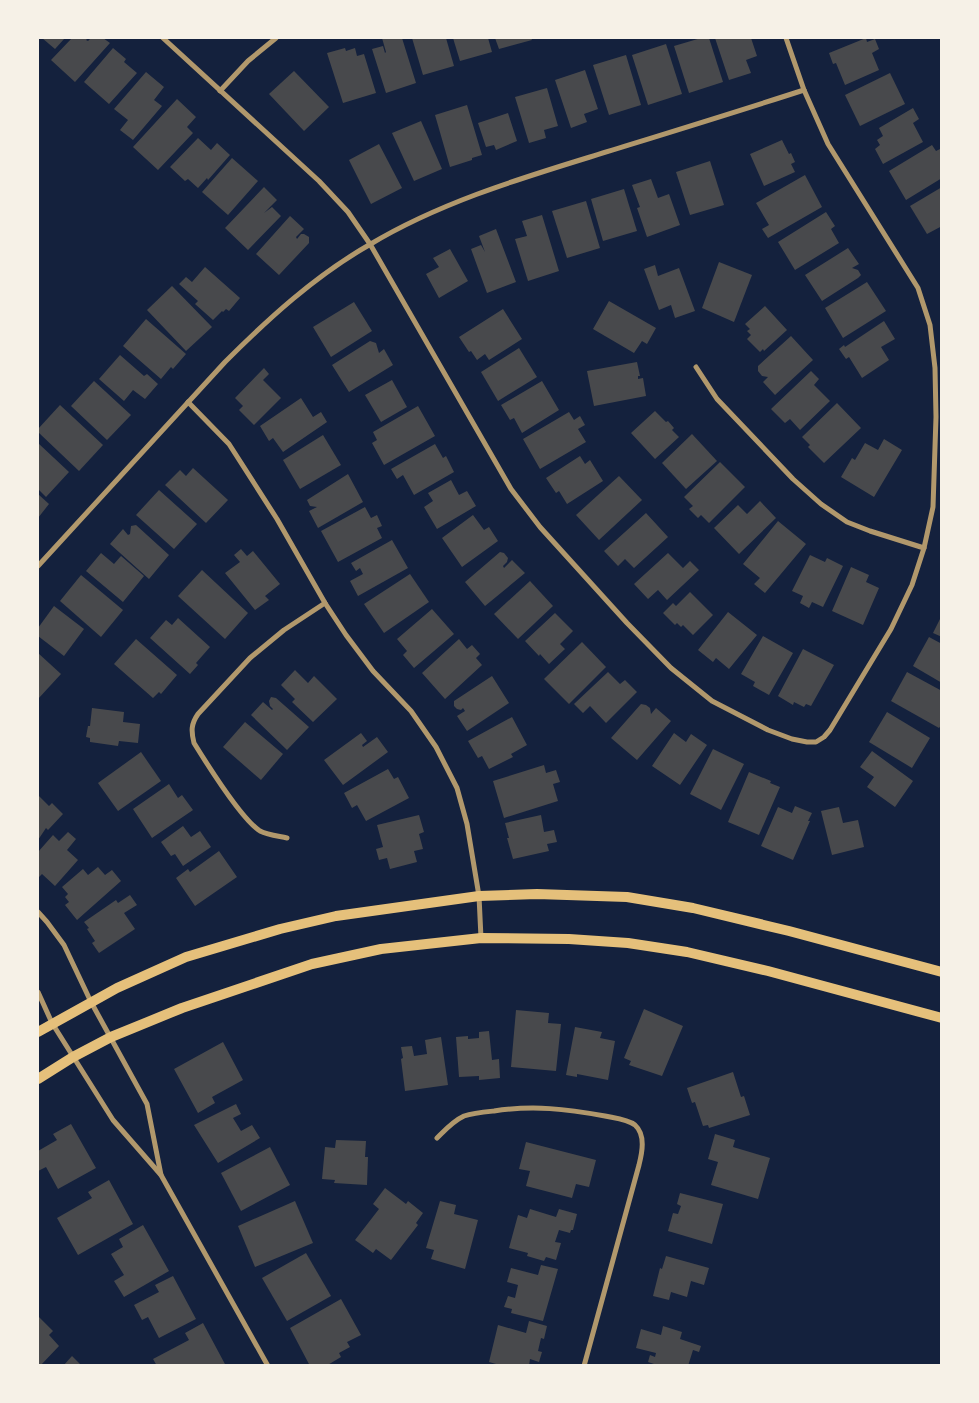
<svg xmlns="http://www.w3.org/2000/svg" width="979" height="1403" font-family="'Fira Sans Condensed',sans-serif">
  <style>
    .building { fill: #48494c }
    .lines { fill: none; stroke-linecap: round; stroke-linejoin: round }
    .minor { stroke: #b1986c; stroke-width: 5 }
    .secondary { stroke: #e5c07b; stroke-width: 10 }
  </style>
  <rect width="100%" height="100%" fill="#14213d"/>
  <g class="building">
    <polygon points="42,38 65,38 55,49"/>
    <polygon points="72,38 88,38 86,40 88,41 91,38 103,38 110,43 75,82 51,60"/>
    <polygon points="382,38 402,38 416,83 386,93 372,49 383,46 385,53 386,52"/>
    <polygon points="412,38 446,38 454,66 423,75"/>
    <polygon points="453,38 488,38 492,52 460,61"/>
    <polygon points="495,38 531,38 532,40 499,49"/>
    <polygon points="701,38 709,38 723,82 689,93 674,46"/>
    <polygon points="715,38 751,38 757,56 746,60 751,73 729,80"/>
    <polygon points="866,38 867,42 875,39 879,49 872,53 879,70 845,85 836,63 833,64 829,53"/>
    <polygon points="666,44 682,94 648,105 632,55"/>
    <polygon points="113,48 126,59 124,62 137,73 109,104 84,82"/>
    <polygon points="345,48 346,51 355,48 357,56 364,54 376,93 343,103 327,53"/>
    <polygon points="626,55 641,105 609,115 593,65"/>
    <polygon points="585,70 598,109 584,114 587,122 571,128 555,80"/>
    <polygon points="294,71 329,107 304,131 269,94"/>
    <polygon points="146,72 164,87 154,100 162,106 133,140 120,130 128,120 114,109"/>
    <polygon points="890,73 905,104 860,126 845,95"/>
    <polygon points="547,88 558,126 544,130 546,138 529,143 515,97"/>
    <polygon points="177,99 196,117 187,127 193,133 158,170 133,147"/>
    <polygon points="467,105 482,155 472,158 472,160 450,167 435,115"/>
    <polygon points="913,108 919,119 913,123 923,142 883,164 875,149 880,145 877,140 883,136 879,128"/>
    <polygon points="508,113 517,141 496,150 494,145 486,147 478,123"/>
    <polygon points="421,121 442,169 414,181 392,133"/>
    <polygon points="198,138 211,150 217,143 230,155 208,180 207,178 198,188 188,179 185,181 170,167"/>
    <polygon points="782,140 789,154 791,153 795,162 791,164 795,172 764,186 750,154"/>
    <polygon points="379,144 402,188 371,204 349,160"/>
    <polygon points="932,145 936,151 942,148 942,178 906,200 889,171"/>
    <polygon points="232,158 258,181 228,215 202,192"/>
    <polygon points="710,161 724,205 690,215 676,172"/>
    <polygon points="805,175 822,207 768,238 762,229 769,225 756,203"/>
    <polygon points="651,179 658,198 669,194 680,225 647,237 637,208 640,207 632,185"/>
    <polygon points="264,187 277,200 264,213 272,207 281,216 248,250 225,228"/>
    <polygon points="942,187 942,226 927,234 910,206"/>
    <polygon points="624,189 637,231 603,241 591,199"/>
    <polygon points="586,201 600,248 567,258 552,211"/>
    <polygon points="826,212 835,226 831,229 839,243 795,270 778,242"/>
    <polygon points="542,215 559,271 528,281 515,239 527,236 522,221"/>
    <polygon points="290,216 304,229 296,237 297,239 301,234 304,234 309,237 309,243 279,275 256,254"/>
    <polygon points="496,229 516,282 487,293 471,249 481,245 485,252 479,236"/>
    <polygon points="848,248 859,264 852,268 858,270 861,275 858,278 822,301 805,275"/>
    <polygon points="450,249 468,281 439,298 426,274 439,267 433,258"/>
    <polygon points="719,262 752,275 734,322 702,308"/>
    <polygon points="655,265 658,276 679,268 695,311 675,318 671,305 659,310 644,269"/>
    <polygon points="205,267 240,298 229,311 226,309 223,312 222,311 213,320 195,304 198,301 179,284 186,277 192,282"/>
    <polygon points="867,282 886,311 843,338 825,308"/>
    <polygon points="172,286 212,327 186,351 147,310"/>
    <polygon points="609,301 656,328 647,344 642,341 634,353 593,329"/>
    <polygon points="354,302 372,331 331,357 313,327"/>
    <polygon points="765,306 787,330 764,351 763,349 760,352 747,339 751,335 747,331 750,329 745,324"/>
    <polygon points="503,309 522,339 489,360 485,354 477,360 471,351 469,352 459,337"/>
    <polygon points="146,319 186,354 173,369 171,367 161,379 123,346"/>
    <polygon points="884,321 895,339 881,347 889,360 862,378 849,357 846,359 839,349 844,345 845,347"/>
    <polygon points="791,336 813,360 775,395 763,382 768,377 762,376 758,371 758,366"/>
    <polygon points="370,341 376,343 379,353 384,349 393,365 349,392 332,365"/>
    <polygon points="519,348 537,377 498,401 481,372"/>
    <polygon points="120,355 144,376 147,374 158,384 145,399 133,390 124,401 99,379"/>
    <polygon points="637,362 640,376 638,376 638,379 643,378 646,396 594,406 587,371"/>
    <polygon points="264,368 269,374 263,380 281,398 254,425 239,410 243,406 235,398"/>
    <polygon points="811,371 819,379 814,385 830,401 800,430 790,419 785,423 771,409"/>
    <polygon points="392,380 407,407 381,422 365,395"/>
    <polygon points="94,381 131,415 107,440 71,406"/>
    <polygon points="542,381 559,410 522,433 514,418 510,420 501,405"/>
    <polygon points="301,398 313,417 321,412 327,422 283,452 273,438 269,441 260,426"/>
    <polygon points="837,403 861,428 824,463 808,447 810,445 802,437"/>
    <polygon points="60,405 103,445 79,471 38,432 38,429"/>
    <polygon points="418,406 435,436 384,465 372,443 377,440 373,432"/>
    <polygon points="655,411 666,422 668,421 674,428 672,430 679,437 655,459 631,433"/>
    <polygon points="569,412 574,420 580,416 585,425 578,429 586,442 540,469 523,439"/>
    <polygon points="692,434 717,461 686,489 662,463"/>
    <polygon points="323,435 341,465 300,489 283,460"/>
    <polygon points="884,439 902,450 874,497 841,477 852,458 855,460 865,443 878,450"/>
    <polygon points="38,443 69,472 46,497 38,489"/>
    <polygon points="435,444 443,458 446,456 454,472 414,495 403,475 397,479 391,469"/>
    <polygon points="580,456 585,464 590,460 603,481 567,504 559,491 556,493 546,478"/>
    <polygon points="720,462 745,487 709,523 701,515 698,518 689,509 693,506 684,497"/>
    <polygon points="193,468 228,500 206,523 165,485 180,470 186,476"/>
    <polygon points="348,474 363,502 318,528 309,511 317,507 310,506 307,500"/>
    <polygon points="619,476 642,500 599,540 576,515"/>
    <polygon points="451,480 459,495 467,491 476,506 437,529 424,507 433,501 428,493"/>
    <polygon points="159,490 197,524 174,549 136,515"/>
    <polygon points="38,494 49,504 38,518"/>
    <polygon points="760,501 776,518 739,554 714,528 738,505 747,514"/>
    <polygon points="365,507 371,518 377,515 382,526 377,528 382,538 338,562 321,531"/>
    <polygon points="646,513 668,537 634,568 625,559 618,566 604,551"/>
    <polygon points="473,515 484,530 489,527 498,541 462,567 442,538"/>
    <polygon points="778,521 806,544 765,593 754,584 760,578 743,564"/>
    <polygon points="136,525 169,555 149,579 110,544 123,529 128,535 130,534 131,526"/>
    <polygon points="392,540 408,568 358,596 350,581 363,574 360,568 356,571 351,563"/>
    <polygon points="241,549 247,556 253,551 280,584 265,596 269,600 255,610 225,573 240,562 234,555"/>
    <polygon points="500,552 504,553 508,558 507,562 503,566 504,568 512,560 525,573 485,606 465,582"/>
    <polygon points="101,553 114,564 121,556 144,576 123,602 86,571"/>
    <polygon points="668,553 683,568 690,561 699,570 667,600 658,590 648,599 634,584"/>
    <polygon points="810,555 825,562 827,558 843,566 823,607 812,602 809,608 800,603 803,596 792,591"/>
    <polygon points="851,567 869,575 866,582 879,588 863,625 832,611"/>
    <polygon points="202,570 248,613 225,639 178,596"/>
    <polygon points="410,574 429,602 384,633 364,604"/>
    <polygon points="81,575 123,610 101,637 60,601"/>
    <polygon points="530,581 553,606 518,639 494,614"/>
    <polygon points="690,592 713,615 693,635 683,625 681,627 677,623 675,625 663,613 673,603 676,606"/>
    <polygon points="54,606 84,629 64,656 38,636 38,628"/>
    <polygon points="432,609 454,634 414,668 403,655 407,651 397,639"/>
    <polygon points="728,612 757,635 729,669 716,658 713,662 698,650"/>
    <polygon points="555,613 573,631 560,644 565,649 549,664 540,654 539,656 525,641"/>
    <polygon points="942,615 942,637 933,633"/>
    <polygon points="178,618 210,647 196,663 198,665 190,674 150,638 166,620 172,625"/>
    <polygon points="763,636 793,653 769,695 753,686 755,682 741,674"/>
    <polygon points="929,637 942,644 942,683 913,666"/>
    <polygon points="136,639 177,675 161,694 159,692 153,698 114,664"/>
    <polygon points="459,639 467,649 472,645 480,654 476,658 482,665 445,699 422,673"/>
    <polygon points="582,642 606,667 569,704 544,679"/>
    <polygon points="803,649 834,665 811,706 806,704 804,707 794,702 793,705 778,696"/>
    <polygon points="38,653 61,674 38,699"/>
    <polygon points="295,670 308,683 314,676 337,699 313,722 292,702 295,699 281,685"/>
    <polygon points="608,672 620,684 625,680 637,692 606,723 590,706 583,713 574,704"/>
    <polygon points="907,672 942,691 942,724 939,728 891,701"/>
    <polygon points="492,676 509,703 467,731 457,716 465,711 463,708 461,710 457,709 454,706 454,701"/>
    <polygon points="271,697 276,698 309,727 287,750 251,715 263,702 272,710 273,709 270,706 269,701"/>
    <polygon points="641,704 646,705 650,708 651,714 656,708 671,721 637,760 611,738"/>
    <polygon points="92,708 124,712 123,722 140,724 138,743 119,741 118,746 90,742 90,738 86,737 88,726 90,726"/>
    <polygon points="887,712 930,738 912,768 869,742"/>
    <polygon points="512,717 527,745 511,754 513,757 489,769 482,756 478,758 468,741"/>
    <polygon points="245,722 283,754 261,780 223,747"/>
    <polygon points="361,733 367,741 362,745 363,747 377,737 388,752 343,785 324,760"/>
    <polygon points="674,733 686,742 691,734 707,745 680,785 652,766"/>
    <polygon points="713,749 744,764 721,810 690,794"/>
    <polygon points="872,751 913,781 895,807 867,787 874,777 860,767"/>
    <polygon points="141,752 161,781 118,811 98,783"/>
    <polygon points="544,765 546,773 556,770 560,782 553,784 558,801 504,818 493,781"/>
    <polygon points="388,769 394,779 398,777 409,798 366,821 357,805 352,808 344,793"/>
    <polygon points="749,772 771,781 770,783 780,787 759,835 728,822"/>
    <polygon points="169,784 178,798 182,795 193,810 152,838 133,809"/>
    <polygon points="38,795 49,806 52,803 63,814 48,830 46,828 38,840"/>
    <polygon points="795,806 812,813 808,821 810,821 793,860 761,846 778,807 792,813"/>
    <polygon points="839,807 843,823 858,820 864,847 832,855 821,811"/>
    <polygon points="419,815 424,832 419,834 423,849 414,851 417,862 390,869 387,858 379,860 376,849 383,847 377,825"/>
    <polygon points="541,815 544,832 554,830 557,842 547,844 549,851 513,859 507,838 509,838 505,823"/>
    <polygon points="183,826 191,837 200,831 211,847 183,866 175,854 171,856 161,842"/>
    <polygon points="68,832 76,839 67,850 78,860 55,886 42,874 39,877 38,875 38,852 53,835 59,841"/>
    <polygon points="219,851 237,877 195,906 176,878 188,869 190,872"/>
    <polygon points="98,867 105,875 112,870 121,881 77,920 65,905 69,902 65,897 68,894 62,887 83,869 88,875"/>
    <polygon points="130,895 137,905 124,913 135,929 99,953 92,943 95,941 87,929 89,928 84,922 116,900 118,903"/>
    <polygon points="644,1009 683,1026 662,1076 629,1065 631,1061 624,1058"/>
    <polygon points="516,1010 549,1013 548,1023 561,1024 556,1071 511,1067"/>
    <polygon points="575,1027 602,1032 600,1038 615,1041 608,1080 577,1074 577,1077 566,1075"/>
    <polygon points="489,1031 492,1060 499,1059 500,1078 479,1080 479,1076 459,1077 456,1037 468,1036 468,1039 479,1038 479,1032"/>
    <polygon points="441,1037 448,1085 405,1091 401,1059 403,1058 401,1047 412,1046 414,1056 427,1054 425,1040"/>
    <polygon points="223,1042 243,1080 212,1097 215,1103 198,1113 174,1069"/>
    <polygon points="733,1072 741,1097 744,1096 750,1115 709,1128 708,1125 703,1126 695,1102 692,1103 687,1088"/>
    <polygon points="236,1104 241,1114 233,1118 241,1131 252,1125 260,1138 218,1163 194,1125"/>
    <polygon points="71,1124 96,1168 58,1189 46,1167 38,1171 38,1151 57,1140 53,1134"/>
    <polygon points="715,1134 735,1140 733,1147 770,1158 758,1199 711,1185 718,1162 708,1159"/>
    <polygon points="336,1140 366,1141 365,1157 368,1157 367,1185 334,1183 335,1180 322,1179 325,1147 335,1148"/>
    <polygon points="526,1142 596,1160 589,1187 576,1184 572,1198 526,1186 530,1171 519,1169"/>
    <polygon points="270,1147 290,1185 241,1211 221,1173"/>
    <polygon points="109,1180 133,1224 78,1255 57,1218 92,1198 88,1192"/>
    <polygon points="385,1188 406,1204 408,1201 423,1213 416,1223 418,1225 391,1260 376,1249 373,1253 355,1240 379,1209 373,1204"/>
    <polygon points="680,1193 723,1204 712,1244 668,1231 673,1213 678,1214 681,1206 677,1204"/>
    <polygon points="295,1201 313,1243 255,1267 238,1226"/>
    <polygon points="440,1201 456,1205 454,1214 478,1220 465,1269 431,1259 434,1250 426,1248"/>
    <polygon points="530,1209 556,1217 559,1209 577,1214 573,1230 571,1230 570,1233 559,1230 555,1242 561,1243 556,1260 546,1257 544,1261 527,1256 528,1253 509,1248 518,1215 527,1218"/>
    <polygon points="143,1225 169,1271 124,1297 114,1281 124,1275 111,1254 123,1247 119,1239"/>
    <polygon points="306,1253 331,1296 287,1321 262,1278"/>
    <polygon points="666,1256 709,1268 704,1285 691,1281 687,1297 671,1292 669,1300 653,1296 660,1268 662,1269"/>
    <polygon points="541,1265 558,1269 543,1321 511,1313 512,1309 504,1307 508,1296 515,1298 518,1285 507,1282 511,1268 538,1275"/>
    <polygon points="173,1276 196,1319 159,1338 148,1317 142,1320 134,1305 159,1292 155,1285"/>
    <polygon points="341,1299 361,1335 347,1342 350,1347 339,1353 341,1357 326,1366 310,1366 290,1328"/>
    <polygon points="38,1316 53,1331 49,1335 59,1346 40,1366 38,1366"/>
    <polygon points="529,1321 547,1326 544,1339 541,1338 538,1351 542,1352 539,1362 530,1359 529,1366 503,1366 489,1362 498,1325 526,1333"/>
    <polygon points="203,1323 226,1366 157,1366 153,1359 189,1340 185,1333"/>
    <polygon points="663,1326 682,1332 680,1339 701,1346 699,1352 693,1350 688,1366 653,1366 654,1364 648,1362 650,1355 655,1357 656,1353 636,1348 641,1329 661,1335"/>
    <polygon points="72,1356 82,1366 63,1366"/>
  </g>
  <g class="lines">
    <g class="minor">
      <polyline points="163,38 319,181 348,212 370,244 511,489 540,527 627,623 671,668 712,701 768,730 792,739 807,742 816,742 824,737 830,730 891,629 912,585 924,548 933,507 936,417 935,368 930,325 918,288 828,144 804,90 786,38"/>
      <polyline points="220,91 248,61 276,38"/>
      <polyline points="696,367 717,399 793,479 821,504 847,522 870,531 924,548"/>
      <polyline points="188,402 229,444 277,519 325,603 346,635 373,671 411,711 436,747 457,788 467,824 479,896 481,938"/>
      <path d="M38,566l187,-204c44,-44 90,-86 144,-117 68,-41 146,-65 221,-88 71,-22 143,-44 214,-67"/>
      <path d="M287,838c-9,-2 -19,-3 -27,-7 -19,-12 -53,-67 -66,-88 -3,-12 -3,-19 4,-29l52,-56 34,-28 41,-27"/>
      <polyline points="38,912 47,922 64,945 91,1002 147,1104 161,1175"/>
      <polyline points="38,992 52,1023 113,1120 161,1175 268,1366"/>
      <path d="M437,1138c8,-8 16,-17 27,-22 9,-3 20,-4 30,-5 40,-6 72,-2 111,5 9,2 22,3 30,9 11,10 7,28 4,40l-55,201"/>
    </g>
    <g class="secondary">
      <polyline points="38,1032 117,988 186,957 280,929 336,916 479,896 537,894 627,897 693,908 789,931 942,972"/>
      <polyline points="38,1079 73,1057 111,1037 182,1008 312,964 381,949 481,938 569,939 628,943 687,952 768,971 942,1018"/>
    </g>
  </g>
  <rect width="979" height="1403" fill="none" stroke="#f6f1e7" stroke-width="78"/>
</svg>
